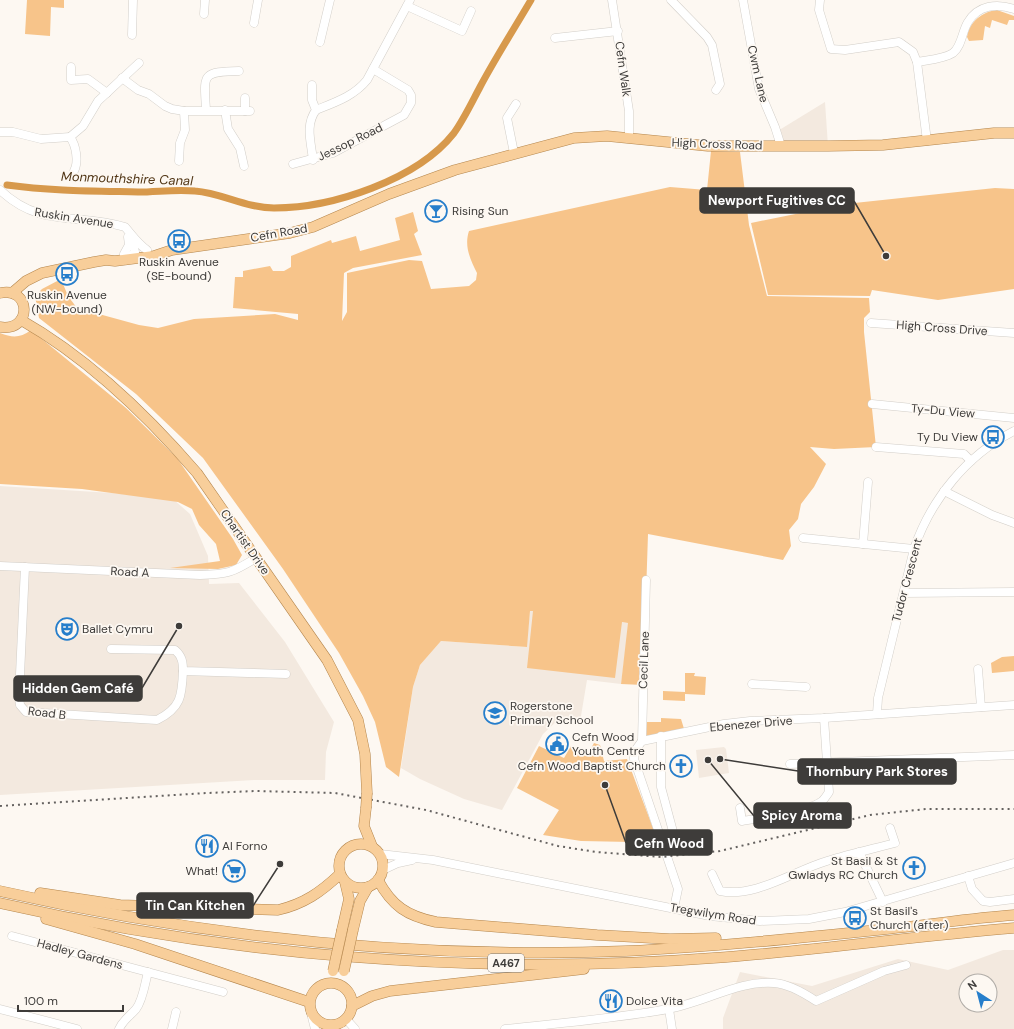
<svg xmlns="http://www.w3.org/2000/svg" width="1014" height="1029" font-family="'DM Sans',sans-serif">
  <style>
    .built { fill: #f3e9df; fill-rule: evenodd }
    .green { fill: #f7c48a }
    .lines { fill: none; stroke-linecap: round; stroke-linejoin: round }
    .canal { stroke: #d7994c; stroke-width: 7 }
    .minor-casing { stroke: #d2cec8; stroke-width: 9 }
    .major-casing { stroke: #b4864d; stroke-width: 11 }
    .minor { stroke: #fff; stroke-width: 8 }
    .major { stroke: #f8ce9a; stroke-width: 10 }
    .rail { stroke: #656260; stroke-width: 2; stroke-dasharray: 2 4; stroke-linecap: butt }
    .major-bridge-casing { stroke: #b4864d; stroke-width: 11; stroke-linecap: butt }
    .major-bridge { stroke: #f8ce9a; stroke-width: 10 }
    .labels { text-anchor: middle; stroke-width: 3.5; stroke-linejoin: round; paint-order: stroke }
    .shield { fill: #fdf8f2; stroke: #777471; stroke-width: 1 }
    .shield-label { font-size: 11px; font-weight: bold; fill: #3e3c3a }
    .street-label { font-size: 12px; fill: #3e3c3a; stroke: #fdf8f2 }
    .poi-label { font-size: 12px; fill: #3e3c3a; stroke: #fdf8f2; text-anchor: start }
    .water-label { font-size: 13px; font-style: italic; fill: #513616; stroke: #fdf8f2 }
    .leader { fill: none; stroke: #3e3c3a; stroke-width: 1.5 }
    .callout-dot { fill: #3e3c3a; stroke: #fdf8f2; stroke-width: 1.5 }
    .callout { fill: #3e3c3a; stroke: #3e3c3a; stroke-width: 1.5 }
    .callout-label { font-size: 13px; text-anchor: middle; font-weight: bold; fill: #fff }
  </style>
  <rect width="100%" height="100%" fill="#fdf8f2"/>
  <g class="built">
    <polygon points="825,102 828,146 781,146 776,132"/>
    <polygon points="0,486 112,493 173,499 190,514 208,556 209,584 239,583 285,642 334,722 326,752 325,780 254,780 0,795"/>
    <polygon points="530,610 629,623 621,684 587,680 580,722 572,725 559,719 543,734 502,810 464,799 420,779 401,768 413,687 420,665 441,641 526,647"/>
    <polygon points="724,747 726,749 729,773 699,778 696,750"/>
    <path d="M1003,950h11v79h-291v-11l17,-46 72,14 86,-27 50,11zM966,981h24v24h-24z"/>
  </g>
  <g class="green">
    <polygon points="27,0 64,0 64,8 51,7 50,36 25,34"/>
    <path d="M997,10l17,6v4h-5l-2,5 -15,-5 -2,8 -5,-2 -2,14 -14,1 -2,-4c3,-16 15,-25 30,-27z"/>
    <path d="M711,151l29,1 9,73 18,71 102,2 1,14 -6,6v14l12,115 -42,2 -24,-2 16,17 -12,23 -13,17 -3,15 -9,11 2,16 -8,14 -135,-26 -5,151 -22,-1 7,-61 -6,-1 -7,56 -88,-10 6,-57h-3l-3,36 -86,-6 -21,24 -7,22 -14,90 -13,-10 -11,-45 -12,-26 -24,-43 -56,-84 -80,-111 -67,-64 -97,-76 -4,-22 7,-7 19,-10 7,17 9,12 62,17 19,3 36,-9 81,-5 23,6v-6l-65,-6 2,-31h8v-6l27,-5 3,5h11l7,-4v-11l40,-16 1,3 24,-7 4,15 40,-11 -5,-22 18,-6 5,19 -4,3 8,21 -69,13 -9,5 -2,48 5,-9v-39l62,-13 13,1 9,28 38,-3 7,-6 1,-7c-7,-14 -13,-27 -8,-42l201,-44 37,3z"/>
    <polygon points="995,188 1014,189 1014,289 938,300 872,290 870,296 768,295 751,223 845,204"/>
    <path d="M31,330l95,78 51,50 56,81 9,16 -6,10 -18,4 -48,-1 50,-7 -4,-17 -17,-19 -7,-16 -14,-7 -96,-13 -82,-5v-151c13,5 20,5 31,-3z"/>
    <polygon points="1014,656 1014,671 992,673 991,663 1002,657"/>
    <polygon points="685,673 695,673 694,676 706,677 705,695 685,694 685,701 663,700 663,691 685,692"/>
    <polygon points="661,718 681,719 685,732 647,739 642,722 661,722"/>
    <polygon points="594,743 600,745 604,761 627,759 656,836 631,842 581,841 543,835 559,810 517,788 539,746 564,758 571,746 588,754"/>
  </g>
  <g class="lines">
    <path class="canal" d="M7,185c43,6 88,6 131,7 19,0 38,-3 57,-1 27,2 51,17 79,17 58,0 143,-28 180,-75 10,-14 18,-31 26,-46 16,-30 34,-58 51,-87"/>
    <g class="minor-casing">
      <g id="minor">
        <polyline points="612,0 629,111 629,138"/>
        <polyline points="671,0 707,37 712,45 720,84 716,90"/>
        <polyline points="743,0 759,89 775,127 781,146"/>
        <polyline points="820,0 819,10 831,49 845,50 899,42 913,52 917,62 927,141"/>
        <polyline points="407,6 462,31 471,11"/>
        <polyline points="204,14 205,0"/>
        <polyline points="254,23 258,0"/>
        <polyline points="132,35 133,0"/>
        <polyline points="555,38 618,31"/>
        <polyline points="320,42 330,0"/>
        <path d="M917,62c11,-2 27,-3 36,-9 9,-7 9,-22 15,-31 10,-17 29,-19 46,-13"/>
        <polyline points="71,67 71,80 88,79 107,93"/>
        <polyline points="122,78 138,90 149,94 165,106 172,109 184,111 250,111"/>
        <path d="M312,85v15l4,10c-11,15 -5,32 -3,50"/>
        <polyline points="245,98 245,111"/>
        <path d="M206,110c-2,-36 -5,-38 33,-39"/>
        <polyline points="225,110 228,129 240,148 244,166"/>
        <path d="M316,110c20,-8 38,-14 51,-30l43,-80"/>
        <polyline points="0,132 13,132 41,139 70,137"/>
        <polyline points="514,153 507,118 516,104"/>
        <polyline points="179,161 180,143 185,130 184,111"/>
        <polyline points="293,164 333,153 404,115 411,103 411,95 408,90 373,69"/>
        <path d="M74,171c5,-9 2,-26 -4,-34l13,-11 15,-25 41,-38"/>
        <path d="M0,190c41,39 77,22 125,37 7,8 13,17 22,23"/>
        <polyline points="124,254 129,245 128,237"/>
        <polyline points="126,260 135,252 132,239"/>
        <polyline points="871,323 1014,333"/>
        <polyline points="872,404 1014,418"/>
        <polyline points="876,447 964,454 971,461"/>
        <polyline points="944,491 992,515 1014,523"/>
        <polyline points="803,538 914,549"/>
        <polyline points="863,544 868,482"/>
        <path d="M0,566l200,9c28,-1 32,-2 56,-17"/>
        <path d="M25,567l-6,129 1,9 6,7 131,8c24,-12 25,-24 26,-49"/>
        <polyline points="904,593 1014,592"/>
        <path d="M111,649l64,1c7,6 8,12 8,21l103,3"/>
        <polyline points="978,669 981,707"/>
        <polyline points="752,684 806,687"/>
        <path d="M877,714l1,-16 36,-149c17,-50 53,-94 100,-118"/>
        <polyline points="661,736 661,787 675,839"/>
        <polyline points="642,741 646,580"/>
        <polyline points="790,764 1014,755"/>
        <path d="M740,808l2,13c19,-3 62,-9 77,-18 5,-2 7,-7 10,-11l-5,-74"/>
        <polyline points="859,852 883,902"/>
        <polyline points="380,854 433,860 710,916 760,921 809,919 845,912 1014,863"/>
        <polyline points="383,870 398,863 412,860"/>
        <path d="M712,874l8,17c36,7 73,-20 107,-30 22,-7 45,-12 68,-18l-5,-15"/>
        <polyline points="968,876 972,889 983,901 990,902 1014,899"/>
        <polyline points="674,908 678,889 634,759 634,752 642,741 724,724 750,721 824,718 1014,705"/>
        <polyline points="12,936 223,992"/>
        <polyline points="0,1009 77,1029"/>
        <polyline points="310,1009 315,1029"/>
        <polyline points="669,1009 672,1029"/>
        <polyline points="346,1019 355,1029"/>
        <path d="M119,1029c4,-9 10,-12 17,-20 7,-9 9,-26 12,-37"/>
        <polyline points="172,1029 176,1012"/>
        <polyline points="328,1029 330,1026"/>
        <path d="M505,1029c54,-6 109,-10 163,-20 35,-6 72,-29 106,-26 15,1 30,10 42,18l68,-30 22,-6"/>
      </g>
    </g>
    <g class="major-casing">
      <g id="major">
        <path d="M0,293c31,-7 33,39 0,34"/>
        <polyline points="12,293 26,281 42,273 94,262 106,260 115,261 154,256 172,250 290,233 313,227 389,194 455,170 574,138 607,136 708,146 828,146 883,145 994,133 1014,133"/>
        <path d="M21,320c67,38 126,95 176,153l130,187 31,60 7,34 2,39"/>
        <polyline points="366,808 364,826 372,846"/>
        <circle cx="361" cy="866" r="22"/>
        <path d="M378,880c14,26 29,36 58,42l161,13 73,4 46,-1"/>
        <path d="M0,891c204,46 417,68 626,60 87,-4 174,-13 261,-22 42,-4 84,-11 127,-14"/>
        <path d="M40,893l80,12 158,5c26,-6 43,-18 62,-36"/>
        <path d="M0,903c232,53 475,73 713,55 101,-7 201,-22 301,-30"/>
        <polyline points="46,919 135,944 309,1002"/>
        <polyline points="342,930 349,899 345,882"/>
        <polyline points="353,930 360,901 368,887"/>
        <circle cx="331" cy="1004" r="21"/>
        <polyline points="352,1006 372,996 390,991 584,969"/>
      </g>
    </g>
    <use href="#minor" class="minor"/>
    <use href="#major" class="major"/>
    <polyline class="rail" points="0,806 207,793 255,791 335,793 426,810 558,846 596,852 661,857 720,851 870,815 926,809 1014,809"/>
    <g class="major-bridge-casing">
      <g id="major-bridge">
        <polyline points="366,808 367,793"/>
        <polyline points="333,971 342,930"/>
        <polyline points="344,971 353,930"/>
      </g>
    </g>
    <use href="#major-bridge" class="major-bridge"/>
  </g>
  <defs>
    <g id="bar-ring" transform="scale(1.15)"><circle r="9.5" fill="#fdf8f2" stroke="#267ecb" stroke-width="1.5"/><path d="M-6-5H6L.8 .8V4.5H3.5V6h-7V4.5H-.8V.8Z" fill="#267ecb"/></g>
    <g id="bus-ring" transform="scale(1.15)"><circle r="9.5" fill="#fdf8f2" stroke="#267ecb" stroke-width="1.5"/><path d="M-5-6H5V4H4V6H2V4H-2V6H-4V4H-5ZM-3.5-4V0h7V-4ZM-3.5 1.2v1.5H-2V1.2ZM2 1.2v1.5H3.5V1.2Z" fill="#267ecb"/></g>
    <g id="theatre-ring" transform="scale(1.15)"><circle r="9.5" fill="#fdf8f2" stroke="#267ecb" stroke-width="1.5"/><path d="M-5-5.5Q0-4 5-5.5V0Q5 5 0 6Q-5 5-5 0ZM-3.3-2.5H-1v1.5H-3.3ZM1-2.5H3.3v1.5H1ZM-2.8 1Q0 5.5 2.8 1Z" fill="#267ecb"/></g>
    <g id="school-ring" transform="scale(1.15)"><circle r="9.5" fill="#fdf8f2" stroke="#267ecb" stroke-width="1.5"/><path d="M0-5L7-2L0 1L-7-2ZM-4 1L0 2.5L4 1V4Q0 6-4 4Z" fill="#267ecb"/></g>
    <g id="civic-ring" transform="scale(1.15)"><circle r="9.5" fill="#fdf8f2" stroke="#267ecb" stroke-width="1.5"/><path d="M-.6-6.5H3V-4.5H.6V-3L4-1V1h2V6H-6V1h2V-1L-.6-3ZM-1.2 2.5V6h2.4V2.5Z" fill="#267ecb"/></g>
    <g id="church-ring" transform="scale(1.15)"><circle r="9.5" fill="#fdf8f2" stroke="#267ecb" stroke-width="1.5"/><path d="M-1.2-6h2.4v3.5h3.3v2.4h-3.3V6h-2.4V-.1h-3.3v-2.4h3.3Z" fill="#267ecb"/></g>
    <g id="restaurant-ring" transform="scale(1.15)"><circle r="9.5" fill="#fdf8f2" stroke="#267ecb" stroke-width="1.5"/><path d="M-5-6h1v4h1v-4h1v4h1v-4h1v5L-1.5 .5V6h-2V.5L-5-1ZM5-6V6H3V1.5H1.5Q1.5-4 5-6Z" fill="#267ecb"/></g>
    <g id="supermarket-ring" transform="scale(1.15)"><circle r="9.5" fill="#fdf8f2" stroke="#267ecb" stroke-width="1.5"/><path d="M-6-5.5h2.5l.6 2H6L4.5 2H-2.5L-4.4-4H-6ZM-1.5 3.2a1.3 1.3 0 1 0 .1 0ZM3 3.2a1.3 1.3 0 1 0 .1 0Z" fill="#267ecb"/></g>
  </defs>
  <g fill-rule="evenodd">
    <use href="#bar-ring" x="436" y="211"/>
    <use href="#bus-ring" x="179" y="241"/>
    <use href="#bus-ring" x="67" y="274"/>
    <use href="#bus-ring" x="993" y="437"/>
    <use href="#theatre-ring" x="67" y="629"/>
    <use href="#school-ring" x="495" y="713"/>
    <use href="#civic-ring" x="557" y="744"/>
    <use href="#church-ring" x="681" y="766"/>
    <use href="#restaurant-ring" x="207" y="846"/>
    <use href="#church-ring" x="914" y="868"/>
    <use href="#supermarket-ring" x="234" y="871"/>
    <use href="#bus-ring" x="855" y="918"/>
    <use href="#restaurant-ring" x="611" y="1001"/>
  </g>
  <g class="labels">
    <rect class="shield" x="488" y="954" width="36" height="18" rx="3"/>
    <g class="shield-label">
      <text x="506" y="967">A467</text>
    </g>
    <g class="street-label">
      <text transform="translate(623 69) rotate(82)" y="4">Cefn Walk</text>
      <text transform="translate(758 74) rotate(77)" y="4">Cwm Lane</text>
      <text transform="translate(350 142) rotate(-26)" y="4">Jessop Road</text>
      <text transform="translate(717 144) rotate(2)" y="4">High Cross Road</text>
      <text transform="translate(74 218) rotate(9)" y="4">Ruskin Avenue</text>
      <text transform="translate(279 233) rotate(-10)" y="4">Cefn Road</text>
      <text transform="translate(942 328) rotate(4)" y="4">High Cross Drive</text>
      <text transform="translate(943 411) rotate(5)" y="4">Ty-Du View</text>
      <text transform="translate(245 542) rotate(55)" y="4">Chartist Drive</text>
      <text transform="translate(130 572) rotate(3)" y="4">Road A</text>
      <text transform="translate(907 580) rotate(-75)" y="4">Tudor Crescent</text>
      <text transform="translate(644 660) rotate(-88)" y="4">Cecil Lane</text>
      <text transform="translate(47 713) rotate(7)" y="4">Road B</text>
      <text transform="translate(751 724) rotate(-5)" y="4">Ebenezer Drive</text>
      <text transform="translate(713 914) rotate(9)" y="4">Tregwilym Road</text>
      <text transform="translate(80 954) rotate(15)" y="4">Hadley Gardens</text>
    </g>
    <g class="poi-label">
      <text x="452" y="215">Rising Sun</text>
      <text x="179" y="266" text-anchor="middle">Ruskin Avenue<tspan x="179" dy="14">(SE-bound)</tspan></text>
      <text x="67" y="299" text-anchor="middle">Ruskin Avenue<tspan x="67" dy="14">(NW-bound)</tspan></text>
      <text x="978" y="441" text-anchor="end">Ty Du View</text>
      <text x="82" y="633">Ballet Cymru</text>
      <text x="510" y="710">Rogerstone<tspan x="510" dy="14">Primary School</tspan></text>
      <text x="572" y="741">Cefn Wood<tspan x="572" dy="14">Youth Centre</tspan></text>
      <text x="666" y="770" text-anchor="end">Cefn Wood Baptist Church</text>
      <text x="222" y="850">Al Forno</text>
      <text x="898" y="865" text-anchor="end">St Basil &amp; St<tspan x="898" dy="14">Gwladys RC Church</tspan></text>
      <text x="218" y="875" text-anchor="end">What!</text>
      <text x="870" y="915">St Basil's<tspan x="870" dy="14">Church (after)</tspan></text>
      <text x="626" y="1005">Dolce Vita</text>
    </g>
    <g class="water-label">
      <text transform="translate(127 178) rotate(2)" y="5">Monmouthshire Canal</text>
    </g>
  </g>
  <path class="leader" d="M886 256L854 201M179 626L142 688M720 759L798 771M708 760L754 816M605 785L626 843M280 864L253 906"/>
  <g class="callout-dot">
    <circle cx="886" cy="256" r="4"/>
    <circle cx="179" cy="626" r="4"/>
    <circle cx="720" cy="759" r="4"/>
    <circle cx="708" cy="760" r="4"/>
    <circle cx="605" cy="785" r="4"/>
    <circle cx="280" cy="864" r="4"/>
  </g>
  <g class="callout">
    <rect x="700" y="188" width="154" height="25" rx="4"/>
    <rect x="14" y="676" width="128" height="25" rx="4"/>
    <rect x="798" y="759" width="158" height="25" rx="4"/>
    <rect x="754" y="803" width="97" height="25" rx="4"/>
    <rect x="626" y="830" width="86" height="25" rx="4"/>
    <rect x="137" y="893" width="116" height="25" rx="4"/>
  </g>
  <g class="callout-label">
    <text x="777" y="205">Newport Fugitives CC</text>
    <text x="78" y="693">Hidden Gem Café</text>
    <text x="877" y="776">Thornbury Park Stores</text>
    <text x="802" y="820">Spicy Aroma</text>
    <text x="669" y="848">Cefn Wood</text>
    <text x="195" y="910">Tin Can Kitchen</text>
  </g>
  <g transform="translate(978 993) rotate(324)"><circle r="19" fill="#fdf8f2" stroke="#b1ada8"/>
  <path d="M0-3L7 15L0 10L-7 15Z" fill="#267ecb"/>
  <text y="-6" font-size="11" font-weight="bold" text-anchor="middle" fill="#3e3c3a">N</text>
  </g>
  <path d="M18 1005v6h105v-6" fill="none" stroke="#3e3c3a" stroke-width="2"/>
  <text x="24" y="1005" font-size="12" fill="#3e3c3a" stroke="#fdf8f2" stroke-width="3" paint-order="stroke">100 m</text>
</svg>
